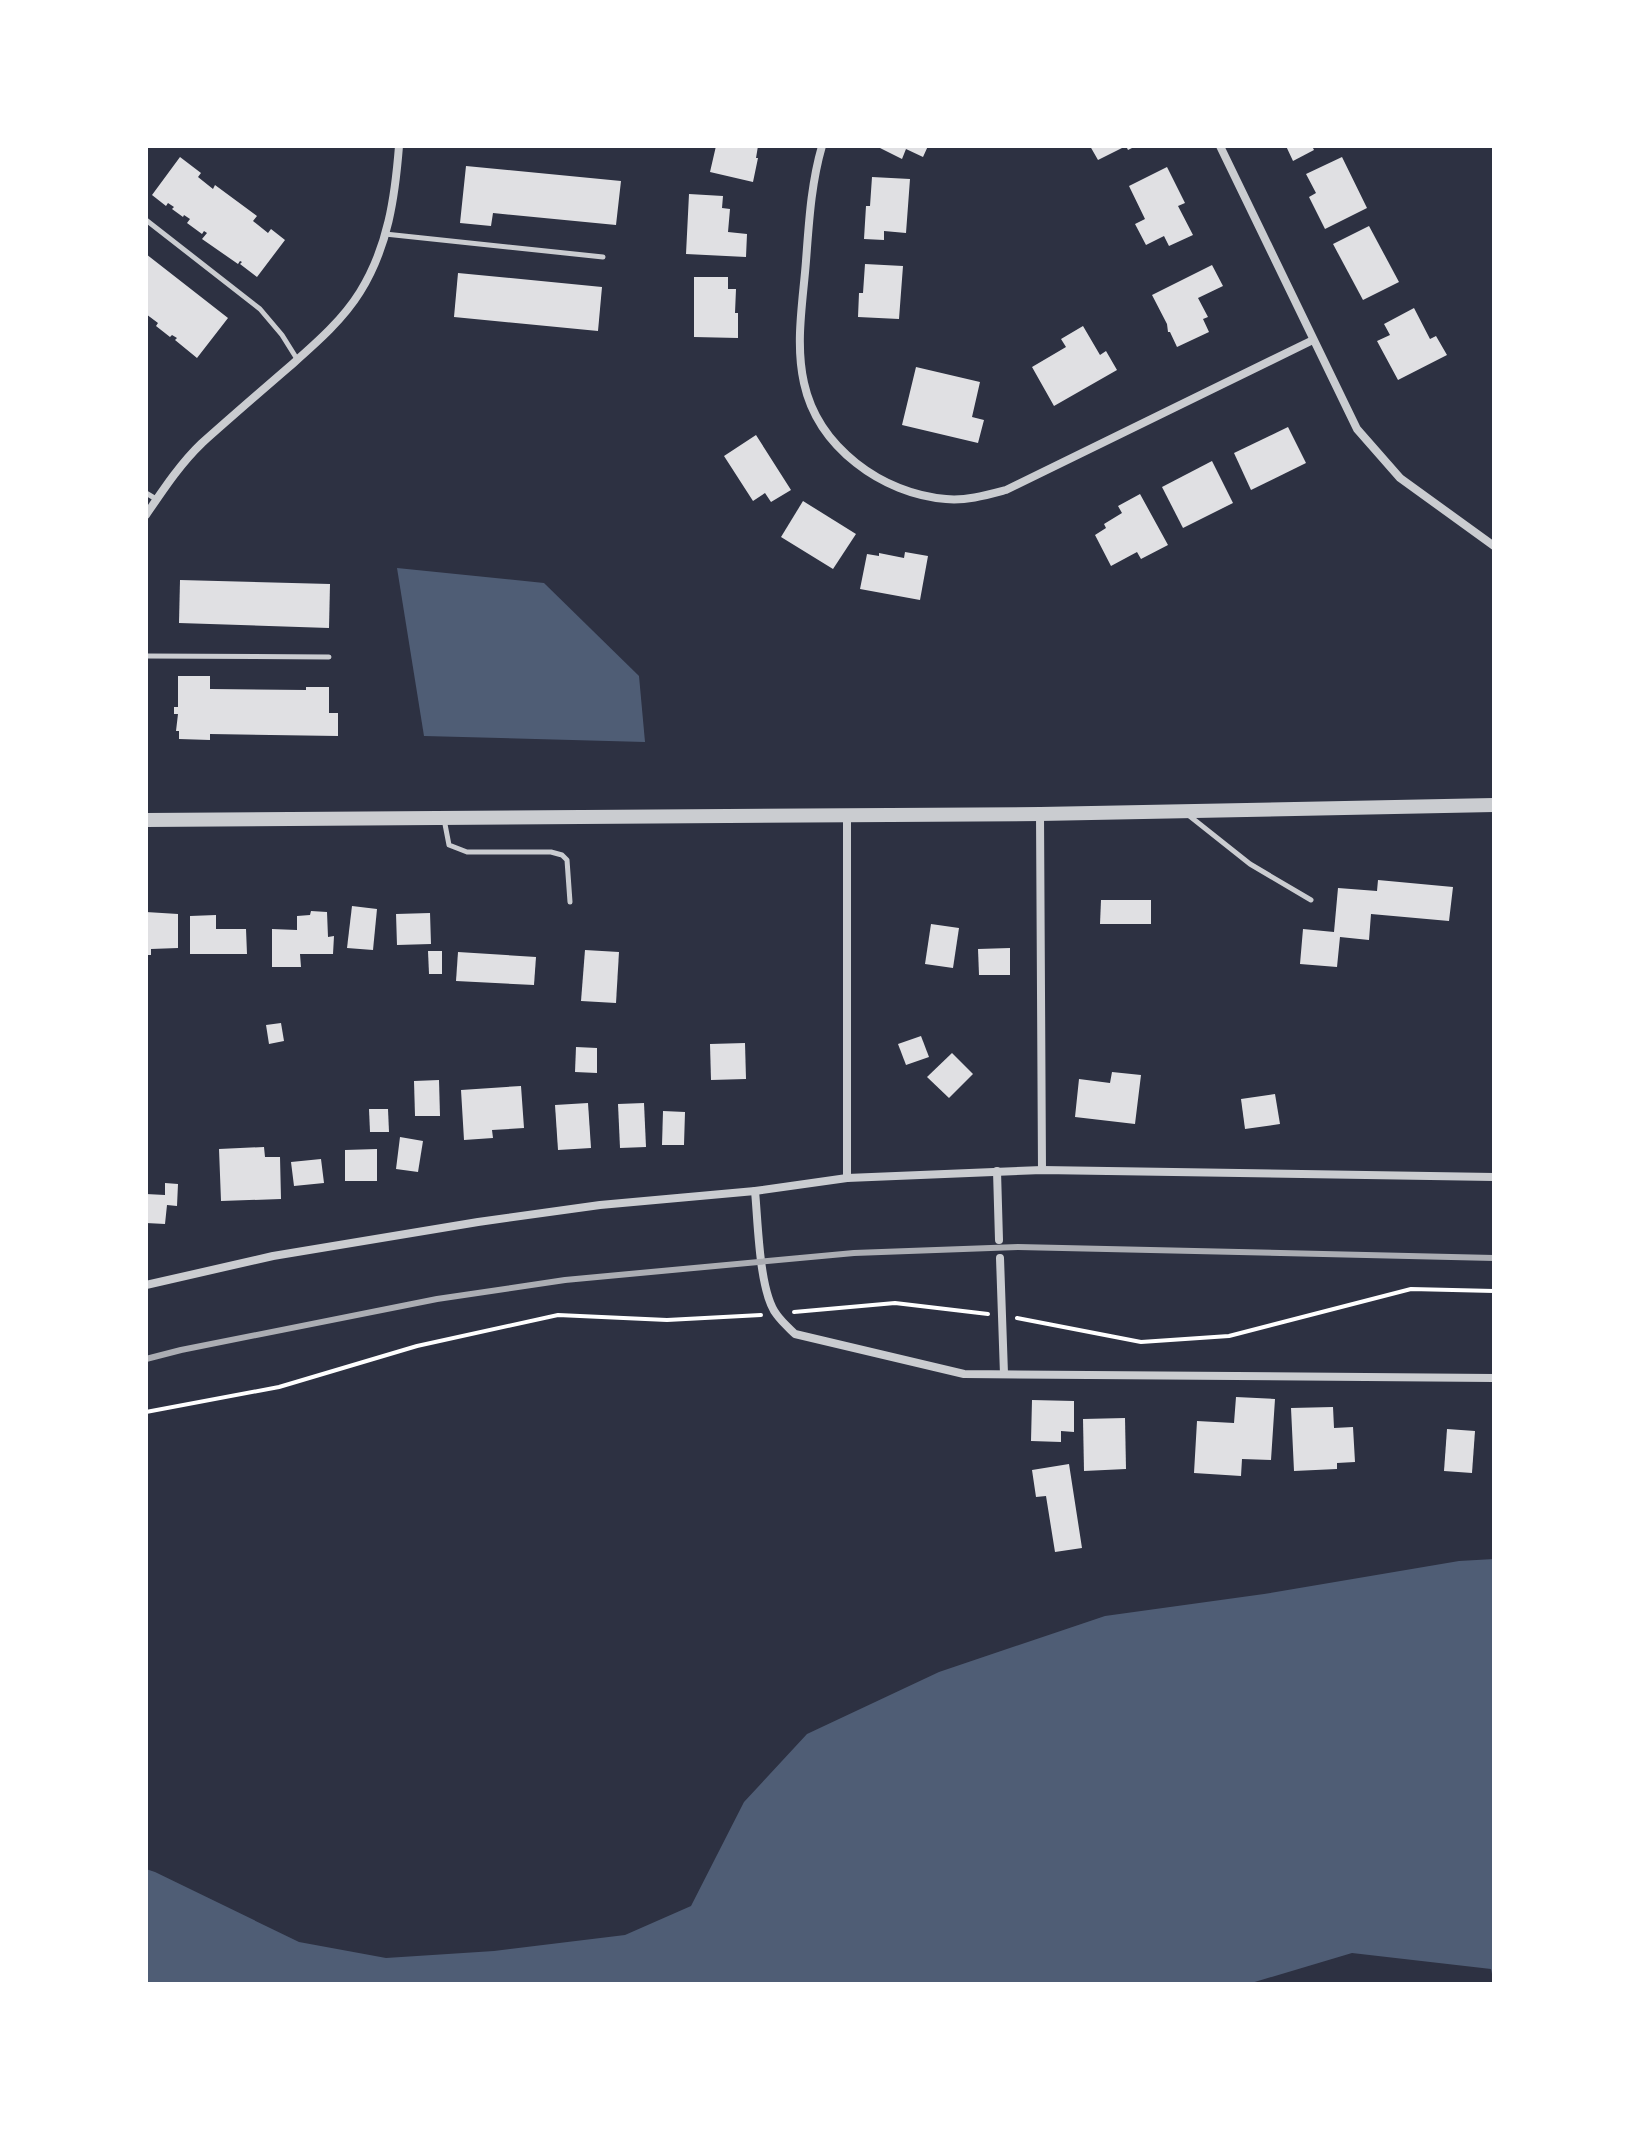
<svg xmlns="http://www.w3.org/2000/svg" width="1640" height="2130" font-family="Rubik,sans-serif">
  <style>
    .water { fill: #4f5d75 }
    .building { fill: #e0e0e3 }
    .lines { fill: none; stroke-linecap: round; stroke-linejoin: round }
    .path { stroke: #fff; stroke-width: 4 }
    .service { stroke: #caccd0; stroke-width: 5 }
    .minor { stroke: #caccd0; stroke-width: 8 }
    .tertiary { stroke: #caccd0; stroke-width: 14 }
    .rail { stroke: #abadb3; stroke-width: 6 }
  </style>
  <rect width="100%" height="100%" fill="#2d3142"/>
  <g class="water">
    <polygon points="397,568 544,583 639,676 645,742 424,736"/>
    <polygon points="1494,1559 1494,1984 1491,1969 1352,1953 1248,1984 146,1984 146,1869 155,1872 299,1942 386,1958 494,1951 625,1935 691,1906 744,1802 807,1734 939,1672 1105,1616 1264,1594 1459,1561"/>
  </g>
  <g class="building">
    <polygon points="716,146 758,146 756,158 758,158 753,182 710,172"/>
    <polygon points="876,146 928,146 923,157 906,149 902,159"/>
    <polygon points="1090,146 1136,146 1128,150 1126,146 1098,160"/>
    <polygon points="1286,146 1312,146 1314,150 1293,161"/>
    <polygon points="180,157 201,173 198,177 213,189 215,185 257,216 253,221 268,233 271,229 285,240 257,277 240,264 242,262 240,261 238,264 202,239 207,233 204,231 202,234 187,223 190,219 184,215 183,217 172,209 174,207 168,203 166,206 152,195"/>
    <polygon points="1342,157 1367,208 1325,229 1309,197 1316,193 1306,174"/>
    <polygon points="466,166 621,181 616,225 493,213 491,226 460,223"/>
    <polygon points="1167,167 1185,203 1178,206 1193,235 1169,246 1164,236 1146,245 1135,224 1145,219 1129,186"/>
    <polygon points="872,177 910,179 906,233 884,231 884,240 864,239 866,206 870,206"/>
    <polygon points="689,194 723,196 722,208 730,209 728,232 747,234 746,257 686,254"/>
    <polygon points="1369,226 1399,282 1363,300 1333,244"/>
    <polygon points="146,254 228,318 197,358 175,340 177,338 172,335 170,337 156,326 158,323 146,314"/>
    <polygon points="865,264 903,266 899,319 858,317 859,293 863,293"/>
    <polygon points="1212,265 1223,286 1198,298 1208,317 1203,319 1209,332 1177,347 1170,332 1168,332 1167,324 1152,295"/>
    <polygon points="458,273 602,287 598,331 454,317"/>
    <polygon points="694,277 728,277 728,289 736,289 735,313 738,313 738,338 694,337"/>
    <polygon points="1414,308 1430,339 1436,336 1447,355 1398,380 1377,341 1390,335 1384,324"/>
    <polygon points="1083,326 1100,355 1106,351 1117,370 1054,406 1032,367 1066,347 1061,339"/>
    <polygon points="916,367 980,382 972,417 984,420 978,443 902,425"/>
    <polygon points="1288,427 1306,463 1251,490 1234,453"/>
    <polygon points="756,435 791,490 771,502 765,493 753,501 724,456"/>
    <polygon points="1212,461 1233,503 1183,528 1162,487"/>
    <polygon points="1140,494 1168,545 1141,559 1137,552 1111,566 1095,535 1106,528 1104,524 1122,513 1118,506"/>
    <polygon points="803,501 856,534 833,569 781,537"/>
    <polygon points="905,552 928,556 920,600 860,589 867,554 879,556 879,553 904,558"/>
    <polygon points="180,580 330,584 329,628 179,623"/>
    <polygon points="178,676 210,676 210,689 306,690 306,687 329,687 329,713 338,713 338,736 210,734 210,740 179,739 179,731 176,731 178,714 174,714 174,707 178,707"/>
    <polygon points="1378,880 1453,887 1449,921 1371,914 1369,940 1340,937 1337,967 1300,964 1303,929 1334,932 1338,888 1377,891"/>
    <polygon points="1101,900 1151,900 1151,924 1100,924"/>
    <polygon points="352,906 377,909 373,950 347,948"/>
    <polygon points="311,911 327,912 328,937 334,936 333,954 300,954 301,967 272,967 272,929 297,930 297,916 310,915"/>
    <polygon points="146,912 178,914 178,948 151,949 151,955 146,955"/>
    <polygon points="430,913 431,944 397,945 396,914"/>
    <polygon points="216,915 216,929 246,929 247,954 190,954 190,916"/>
    <polygon points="931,924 959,928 953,968 925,964"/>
    <polygon points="1010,948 1010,975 979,975 978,949"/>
    <polygon points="585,950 619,952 616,1003 581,1001"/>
    <polygon points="428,951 442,951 442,974 429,974"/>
    <polygon points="458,952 536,957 534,985 456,981"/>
    <polygon points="281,1023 284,1041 269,1044 266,1025"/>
    <polygon points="921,1036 929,1057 906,1065 898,1044"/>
    <polygon points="745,1043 746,1079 711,1080 710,1044"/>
    <polygon points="576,1047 597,1048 597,1073 575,1072"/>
    <polygon points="952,1053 973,1074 949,1098 927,1077"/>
    <polygon points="1112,1072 1141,1075 1135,1124 1075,1117 1079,1079 1110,1083"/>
    <polygon points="439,1080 440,1116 415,1116 414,1081"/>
    <polygon points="521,1086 524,1128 492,1130 493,1138 464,1140 461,1090"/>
    <polygon points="1275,1094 1280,1124 1245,1129 1241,1099"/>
    <polygon points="588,1103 591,1148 558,1150 555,1105"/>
    <polygon points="644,1103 646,1147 620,1148 618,1104"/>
    <polygon points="369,1109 388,1109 389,1132 370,1132"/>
    <polygon points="663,1111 685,1112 684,1145 662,1145"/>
    <polygon points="400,1137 423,1141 418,1172 396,1169"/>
    <polygon points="264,1147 265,1157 280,1157 281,1199 221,1201 219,1149"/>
    <polygon points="377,1149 377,1181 345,1181 345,1150"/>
    <polygon points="321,1159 324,1183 294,1186 291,1162"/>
    <polygon points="165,1183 178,1184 177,1206 167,1205 165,1224 146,1223 146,1194 165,1195"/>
    <polygon points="1236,1397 1275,1399 1271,1460 1242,1459 1241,1476 1194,1473 1197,1421 1234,1423"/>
    <polygon points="1032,1400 1074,1401 1074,1432 1061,1431 1061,1442 1031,1441"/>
    <polygon points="1333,1407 1334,1428 1353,1427 1355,1462 1337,1463 1337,1469 1294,1471 1291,1408"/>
    <polygon points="1125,1418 1126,1469 1084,1471 1083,1419"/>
    <polygon points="1447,1429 1475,1431 1472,1473 1444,1471"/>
    <polygon points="1069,1464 1082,1548 1055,1552 1046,1496 1036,1497 1032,1470"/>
  </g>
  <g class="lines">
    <g class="path">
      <polyline points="794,1312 895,1303 988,1314"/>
      <polyline points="1017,1318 1141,1342 1229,1336 1411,1289 1494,1291"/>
      <polyline points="146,1412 279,1387 417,1346 558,1315 667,1320 761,1315"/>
    </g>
    <g class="service">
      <polyline points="146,220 260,309 282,335 297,359"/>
      <polyline points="385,234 603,257"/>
      <polyline points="146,493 156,499"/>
      <polyline points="146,656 329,657"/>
      <polyline points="1187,814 1250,864 1311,900"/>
      <polyline points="444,819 449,845 467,852 551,852 562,855 567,860 570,902"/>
    </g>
    <g class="minor">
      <path d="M822,146c-11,38 -13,76 -16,115 -3,40 -11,82 -2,122 14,64 78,111 142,116 20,2 41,-4 60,-9l307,-150"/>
      <polyline points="1220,146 1357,429 1400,478 1494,546"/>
      <path d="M146,515c17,-25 34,-51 56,-72 29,-26 58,-51 87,-76 26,-23 53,-46 71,-75 28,-45 35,-95 39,-146"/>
      <polyline points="1040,814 1042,1170"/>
      <polyline points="997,1171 999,1240"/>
      <polyline points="847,1178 847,816"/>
      <path d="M755,1191c3,30 4,102 22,124 5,7 12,13 18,19l169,40 530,4"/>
      <polyline points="1000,1258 1004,1374"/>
      <polyline points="146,1285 273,1256 478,1222 600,1205 755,1191 847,1178 1042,1170 1494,1177"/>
    </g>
    <polyline class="tertiary" points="146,820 1040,814 1494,805"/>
    <polyline class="rail" points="146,1359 181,1350 437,1299 565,1280 854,1253 1018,1247 1494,1258"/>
  </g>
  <rect width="1640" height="2130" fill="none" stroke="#ffffff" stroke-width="296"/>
</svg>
